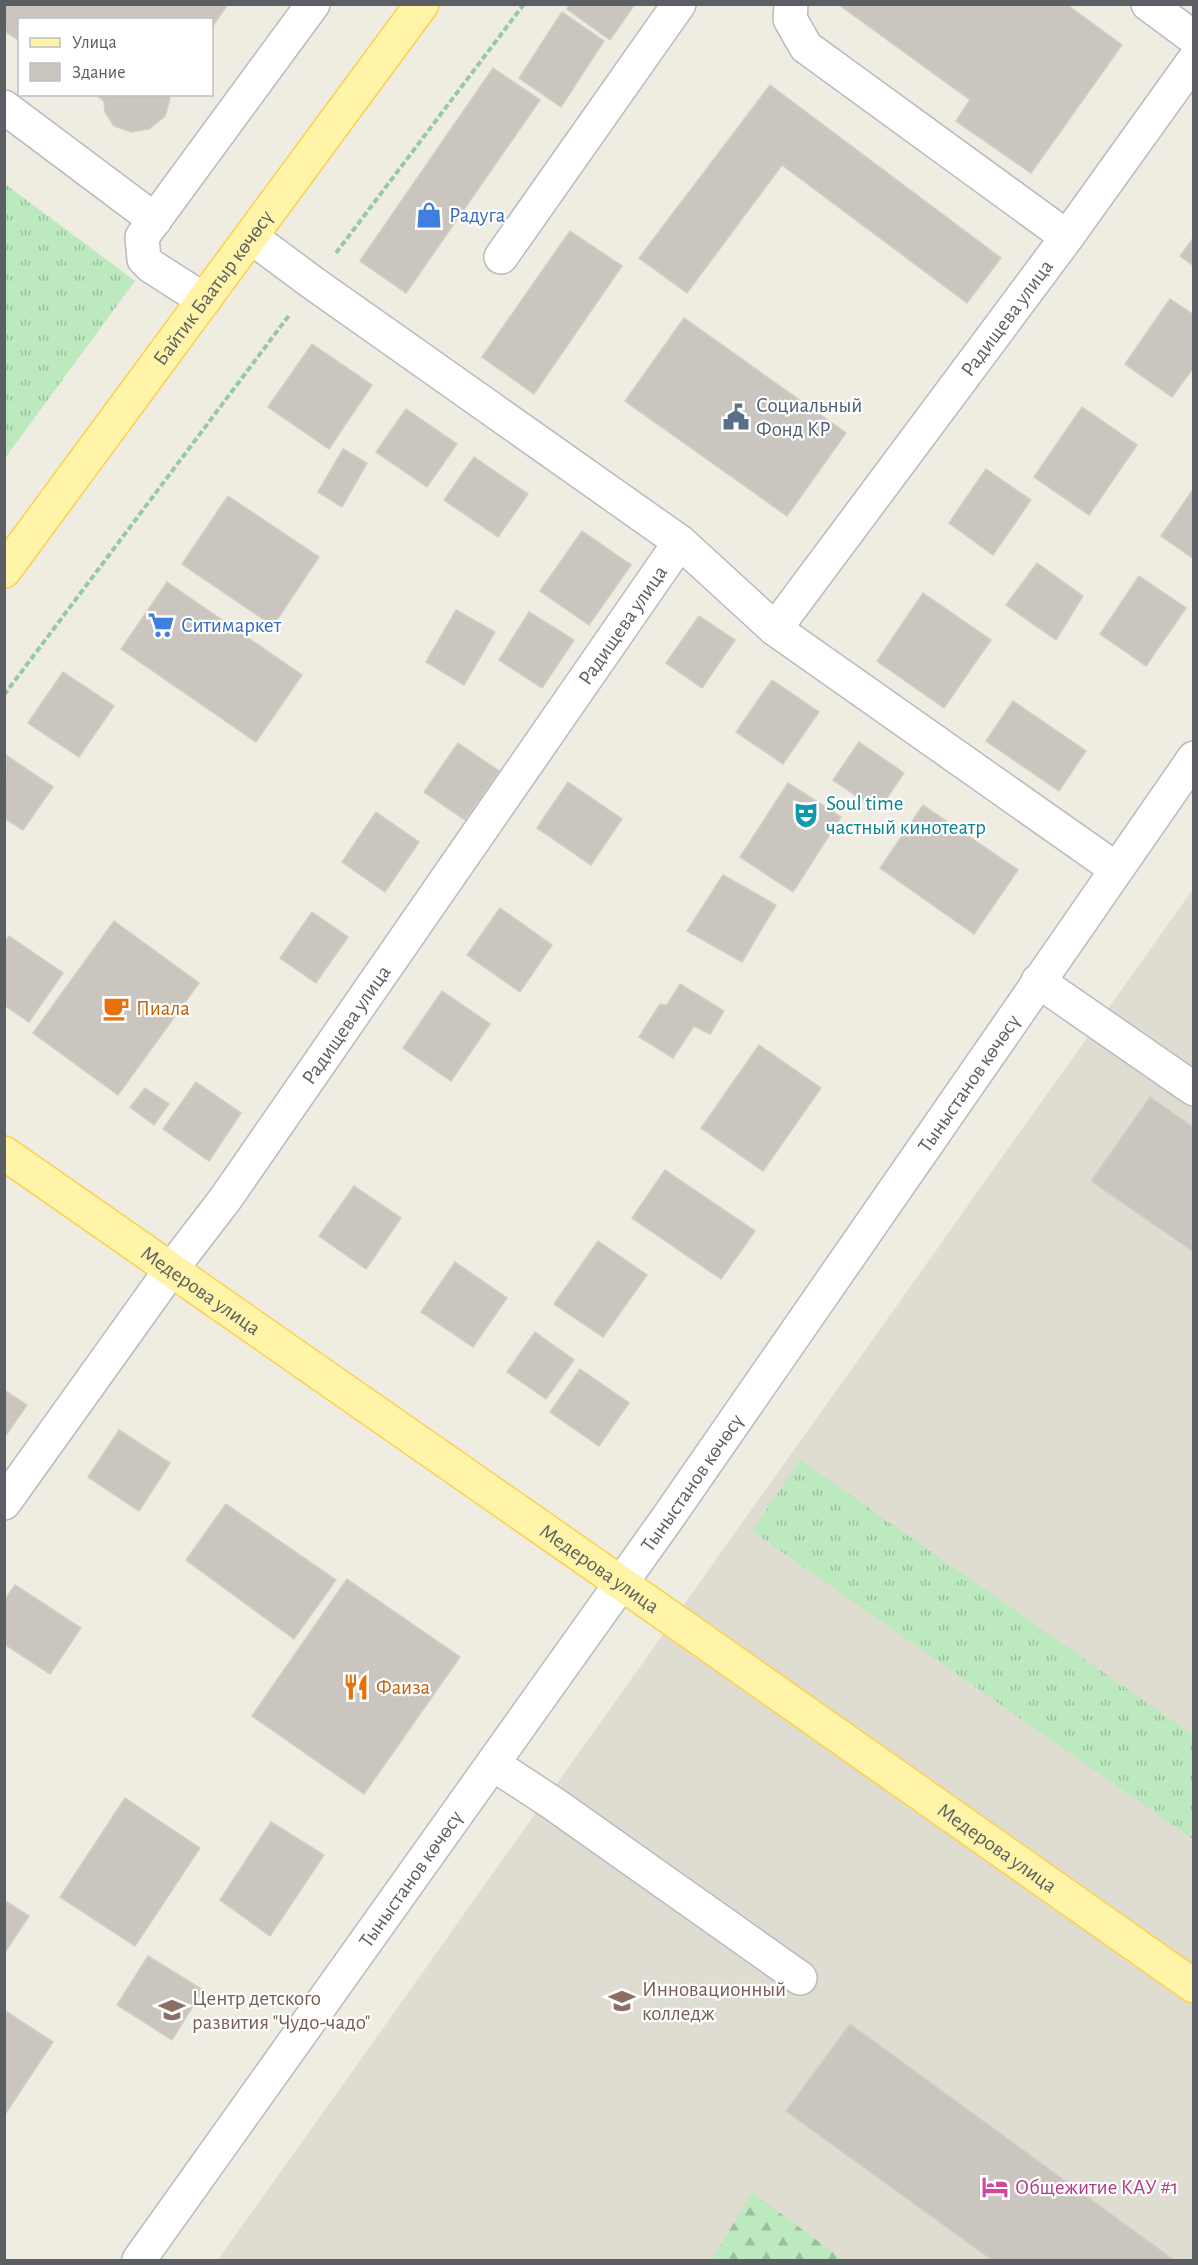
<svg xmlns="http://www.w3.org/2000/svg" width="1198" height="2265" font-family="'Alegreya Sans',sans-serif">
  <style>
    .education { fill: #dfdcd1 }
    .grass { fill: url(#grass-tufts) }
    .forest { fill: url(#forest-firs) }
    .building { fill: #cac6bf; stroke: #d4cec0; stroke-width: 1.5 }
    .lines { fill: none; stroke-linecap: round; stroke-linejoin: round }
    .minor-casing { stroke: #b8bac0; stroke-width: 36 }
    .major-casing { stroke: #fdd14d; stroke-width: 36 }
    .path { stroke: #95caa5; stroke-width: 4; stroke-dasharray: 6 3; stroke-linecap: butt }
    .minor { stroke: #fff; stroke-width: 33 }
    .major { stroke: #fff4a7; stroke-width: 33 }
    .labels { text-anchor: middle; stroke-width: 4.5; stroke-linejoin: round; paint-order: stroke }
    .shop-label { font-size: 21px; fill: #366cbe; stroke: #fff; text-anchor: start }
    .street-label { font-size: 21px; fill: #5b5f64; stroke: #fff }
    .service-label { font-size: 21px; fill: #4e5e75; stroke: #fff; text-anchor: start }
    .culture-label { font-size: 21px; fill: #0d838f; stroke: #fff; text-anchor: start }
    .food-label { font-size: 21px; fill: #c56008; stroke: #fff; text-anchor: start }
    .education-label { font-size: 21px; fill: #785e54; stroke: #fff; text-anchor: start }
    .hotel-label { font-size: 21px; fill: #b23c85; stroke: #fff; text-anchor: start }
  </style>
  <defs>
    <pattern id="grass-tufts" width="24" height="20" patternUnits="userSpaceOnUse" patternTransform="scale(1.5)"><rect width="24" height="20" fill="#bce9be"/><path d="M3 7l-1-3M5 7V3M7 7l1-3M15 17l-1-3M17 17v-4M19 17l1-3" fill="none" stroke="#9cc09e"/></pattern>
    <pattern id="forest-firs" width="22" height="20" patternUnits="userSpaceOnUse" patternTransform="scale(1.5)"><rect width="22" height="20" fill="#bce9be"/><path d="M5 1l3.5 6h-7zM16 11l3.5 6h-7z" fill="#9cc09e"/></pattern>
  </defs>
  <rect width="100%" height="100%" fill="#efece2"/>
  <polygon class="education" points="1193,889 1193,2260 218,2260"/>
  <g class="grass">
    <polygon points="5,184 135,281 5,458"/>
    <polygon points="800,1460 1193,1735 1193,1839 752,1531"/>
  </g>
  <polygon class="forest" points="752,2192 843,2260 712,2260"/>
  <g class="building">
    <polygon points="4,4 228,4 212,27 212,20 20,20 20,41 4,31"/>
    <polygon points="570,4 635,4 610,40 567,9"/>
    <polygon points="838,4 1066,4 1122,45 1031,173 956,121 970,100"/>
    <polygon points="562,12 604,41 561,107 519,78"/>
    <polygon points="493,68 540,100 406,293 360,261"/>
    <polygon points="770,85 1001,258 967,303 782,165 687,293 639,258"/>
    <polygon points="95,94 169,94 170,99 165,116 149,129 131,132 114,126 105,112 104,101"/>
    <polygon points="570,231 622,266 534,394 482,357"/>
    <polygon points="1194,237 1194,266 1180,256"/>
    <polygon points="1170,299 1194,315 1194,367 1172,397 1125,364"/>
    <polygon points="684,318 846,433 787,516 625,401"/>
    <polygon points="312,344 372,385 329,449 268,407"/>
    <polygon points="1082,407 1137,445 1089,515 1034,477"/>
    <polygon points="406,409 457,444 427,487 376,452"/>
    <polygon points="343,449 367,463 342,507 318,492"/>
    <polygon points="474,457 528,494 498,537 444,500"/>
    <polygon points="986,469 1031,500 993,555 949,523"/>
    <polygon points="1194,488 1194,559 1161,536"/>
    <polygon points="228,496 319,557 273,626 182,564"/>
    <polygon points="582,531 631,565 589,625 540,591"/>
    <polygon points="1037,563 1083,596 1056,640 1006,605"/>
    <polygon points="1139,576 1186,608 1146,666 1100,634"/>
    <polygon points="167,582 302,675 256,742 121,649"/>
    <polygon points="923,593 991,640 944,708 877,661"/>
    <polygon points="456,610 495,632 464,685 426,662"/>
    <polygon points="529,612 574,640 542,688 499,660"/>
    <polygon points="699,616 735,640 702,688 666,663"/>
    <polygon points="63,672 114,706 79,757 28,723"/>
    <polygon points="772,680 819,712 783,764 736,732"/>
    <polygon points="1013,701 1086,751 1059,791 986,741"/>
    <polygon points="859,742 904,773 878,811 833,780"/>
    <polygon points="458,743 499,771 465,820 424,792"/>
    <polygon points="6,755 53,787 23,830 4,818"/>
    <polygon points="568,782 622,819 591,865 537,828"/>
    <polygon points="788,783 841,817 793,892 740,857"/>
    <polygon points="923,805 1018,870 974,934 880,868"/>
    <polygon points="376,812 419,842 385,892 342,862"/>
    <polygon points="723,875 776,905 742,962 687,931"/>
    <polygon points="500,908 552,945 520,992 467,955"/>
    <polygon points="312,912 348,937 316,983 280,958"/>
    <polygon points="114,921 199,983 118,1095 33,1033"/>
    <polygon points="9,936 63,973 29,1022 4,1005 4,942"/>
    <polygon points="680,984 724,1011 710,1034 694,1026 673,1058 639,1037 660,1004 667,1005"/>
    <polygon points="442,991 490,1024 451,1081 403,1048"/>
    <polygon points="759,1045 821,1088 763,1171 701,1128"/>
    <polygon points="196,1082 241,1113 209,1161 163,1129"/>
    <polygon points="145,1088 169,1104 154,1125 130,1107"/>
    <polygon points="1150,1097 1194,1128 1194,1252 1091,1181"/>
    <polygon points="665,1170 755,1231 721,1279 632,1218"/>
    <polygon points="354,1186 401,1218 366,1269 319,1236"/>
    <polygon points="598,1241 647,1275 603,1337 554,1304"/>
    <polygon points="455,1262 507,1298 473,1347 421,1312"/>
    <polygon points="535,1332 574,1360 546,1399 507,1372"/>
    <polygon points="580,1369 629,1403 599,1446 550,1412"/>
    <polygon points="4,1390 27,1405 4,1438"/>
    <polygon points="119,1430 170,1463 139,1511 88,1477"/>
    <polygon points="226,1504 336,1580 294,1639 186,1560"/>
    <polygon points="347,1579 460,1657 364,1794 252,1716"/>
    <polygon points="15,1585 81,1628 50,1674 4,1644 4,1601"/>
    <polygon points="125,1798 200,1848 135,1946 60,1897"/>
    <polygon points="271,1822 324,1855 270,1936 220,1900"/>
    <polygon points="4,1900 29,1916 4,1954"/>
    <polygon points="148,1956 203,1990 172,2040 117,2005"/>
    <polygon points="4,2010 53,2042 4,2116"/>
    <polygon points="850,2024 1174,2260 992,2260 786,2111"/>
  </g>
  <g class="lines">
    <g class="minor-casing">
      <g id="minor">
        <polyline points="791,4 790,19 806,47 1067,237"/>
        <polyline points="1148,4 1194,38"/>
        <polyline points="4,107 155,220"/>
        <polyline points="251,237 313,283 680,542 775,629 1116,869"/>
        <polyline points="501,257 679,4"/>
        <polyline points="204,300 151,266 144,259 142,237 313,4"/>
        <path id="s1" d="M775,629l292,-392 127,-177"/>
        <polyline points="1038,981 1194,1089"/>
        <path id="s2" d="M4,1503l166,-232 56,-73 454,-656"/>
        <polyline points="493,1764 554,1804 800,1978"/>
        <path id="s3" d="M139,2260l530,-744 525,-758"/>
      </g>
    </g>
    <g class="major-casing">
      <g id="major">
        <path id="s4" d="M4,571l418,-567"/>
        <path id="s5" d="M4,1153l664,463 526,370"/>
      </g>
    </g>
    <g class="path">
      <polyline points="336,253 524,4"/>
      <polyline points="4,695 290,314"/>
    </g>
    <use href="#minor" class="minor"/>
    <use href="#major" class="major"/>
  </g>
  <defs>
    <g id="shop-bare" transform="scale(2.07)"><path d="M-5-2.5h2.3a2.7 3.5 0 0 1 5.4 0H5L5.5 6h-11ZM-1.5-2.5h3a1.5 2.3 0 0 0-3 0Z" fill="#3f7fe0" stroke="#fff" stroke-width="2.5" paint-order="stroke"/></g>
    <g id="civic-bare" transform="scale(2.07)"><path d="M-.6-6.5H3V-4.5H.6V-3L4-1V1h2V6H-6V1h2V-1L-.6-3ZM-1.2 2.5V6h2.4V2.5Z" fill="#5c6f8a" stroke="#fff" stroke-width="2.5" paint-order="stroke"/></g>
    <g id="supermarket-bare" transform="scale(2.07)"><path d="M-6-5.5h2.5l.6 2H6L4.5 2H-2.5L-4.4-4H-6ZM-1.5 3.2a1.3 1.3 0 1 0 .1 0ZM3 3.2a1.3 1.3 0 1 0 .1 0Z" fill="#3f7fe0" stroke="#fff" stroke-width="2.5" paint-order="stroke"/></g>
    <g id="theatre-bare" transform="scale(2.07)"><path d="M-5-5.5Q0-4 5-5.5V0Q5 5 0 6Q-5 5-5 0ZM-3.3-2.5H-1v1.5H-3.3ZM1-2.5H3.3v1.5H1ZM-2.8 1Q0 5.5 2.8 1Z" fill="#0f9aa8" stroke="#fff" stroke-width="2.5" paint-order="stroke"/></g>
    <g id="cafe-bare" transform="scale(2.07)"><path d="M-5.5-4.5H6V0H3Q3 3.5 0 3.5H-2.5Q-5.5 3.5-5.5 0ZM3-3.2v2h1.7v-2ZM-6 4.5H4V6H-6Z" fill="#e8710a" stroke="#fff" stroke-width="2.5" paint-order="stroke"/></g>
    <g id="restaurant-bare" transform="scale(2.07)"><path d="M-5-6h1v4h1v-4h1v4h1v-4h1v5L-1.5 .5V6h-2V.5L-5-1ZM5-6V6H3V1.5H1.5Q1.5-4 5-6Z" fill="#e8710a" stroke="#fff" stroke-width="2.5" paint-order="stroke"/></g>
    <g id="university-bare" transform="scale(2.07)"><path d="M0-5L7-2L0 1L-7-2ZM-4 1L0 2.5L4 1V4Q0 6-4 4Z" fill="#8d6e63" stroke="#fff" stroke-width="2.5" paint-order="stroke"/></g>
    <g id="school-bare" transform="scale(2.07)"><path d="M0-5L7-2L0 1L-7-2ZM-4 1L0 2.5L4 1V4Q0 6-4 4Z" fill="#8d6e63" stroke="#fff" stroke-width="2.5" paint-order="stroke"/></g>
    <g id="hotel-bare" transform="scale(2.07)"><path d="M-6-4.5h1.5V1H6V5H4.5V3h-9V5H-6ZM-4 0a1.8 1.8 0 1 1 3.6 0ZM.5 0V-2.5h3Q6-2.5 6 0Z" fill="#d1479c" stroke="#fff" stroke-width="2.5" paint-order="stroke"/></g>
  </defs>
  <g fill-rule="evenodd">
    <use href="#shop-bare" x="429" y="215"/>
    <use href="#civic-bare" x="736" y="417"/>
    <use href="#supermarket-bare" x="161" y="625"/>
    <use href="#theatre-bare" x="806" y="815"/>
    <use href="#cafe-bare" x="116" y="1008"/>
    <use href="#restaurant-bare" x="356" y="1687"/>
    <use href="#university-bare" x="622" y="2001"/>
    <use href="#school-bare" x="172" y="2010"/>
    <use href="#hotel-bare" x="995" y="2187"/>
  </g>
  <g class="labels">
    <g class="shop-label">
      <text x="449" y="222">Радуга</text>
      <text x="181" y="632">Ситимаркет</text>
    </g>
    <g class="street-label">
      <text dy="7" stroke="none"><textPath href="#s4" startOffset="352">Байтик Баатыр көчөсү</textPath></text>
      <text dy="7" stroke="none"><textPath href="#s1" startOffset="388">Радищева улица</textPath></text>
      <text dy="7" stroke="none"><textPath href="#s2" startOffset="1074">Радищева улица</textPath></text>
      <text dy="7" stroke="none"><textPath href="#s2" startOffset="588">Радищева улица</textPath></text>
      <text dy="7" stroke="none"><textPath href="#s3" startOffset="1440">Тыныстанов көчөсү</textPath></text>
      <text dy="7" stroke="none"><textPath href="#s5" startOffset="240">Медерова улица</textPath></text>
      <text dy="7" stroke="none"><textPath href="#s3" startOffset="954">Тыныстанов көчөсү</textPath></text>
      <text dy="7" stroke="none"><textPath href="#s5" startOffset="726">Медерова улица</textPath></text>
      <text dy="7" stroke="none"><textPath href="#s5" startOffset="1212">Медерова улица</textPath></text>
      <text dy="7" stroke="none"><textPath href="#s3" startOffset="468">Тыныстанов көчөсү</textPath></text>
    </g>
    <g class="service-label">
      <text x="756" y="412">Социальный<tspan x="756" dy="24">Фонд КР</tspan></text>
    </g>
    <g class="culture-label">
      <text x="826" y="810">Soul time<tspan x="826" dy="24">частный кинотеатр</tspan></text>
    </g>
    <g class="food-label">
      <text x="136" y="1015">Пиала</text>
      <text x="376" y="1694">Фаиза</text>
    </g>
    <g class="education-label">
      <text x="642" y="1996">Инновационный<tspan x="642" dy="24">колледж</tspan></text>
      <text x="192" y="2005">Центр детского<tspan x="192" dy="24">развития "Чудо-чадо"</tspan></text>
    </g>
    <g class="hotel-label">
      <text x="1015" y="2194">Общежитие КАУ #1</text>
    </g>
  </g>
  <rect width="1198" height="2265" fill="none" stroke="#5b5f64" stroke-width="12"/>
  <rect x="18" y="18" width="195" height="78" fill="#ffffff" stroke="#bdbfc1" stroke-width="1.5"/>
  <rect x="30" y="38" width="30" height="9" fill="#fff4a7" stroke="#bdbfc1" stroke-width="1.5"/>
  <text x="72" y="48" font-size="18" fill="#5b5f64">Улица</text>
  <rect x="30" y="63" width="30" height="18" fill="#cac6bf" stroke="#bdbfc1" stroke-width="1.5"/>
  <text x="72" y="78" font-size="18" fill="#5b5f64">Здание</text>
</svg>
